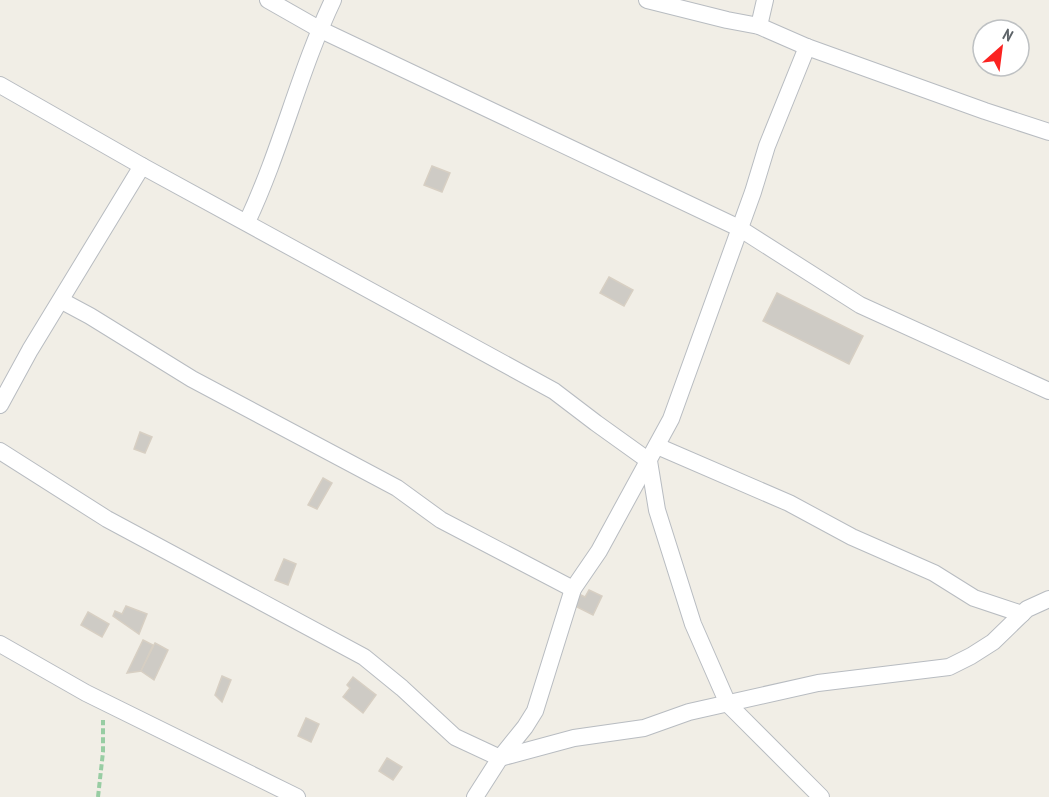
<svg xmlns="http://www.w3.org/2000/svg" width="1049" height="797" font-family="'PT Sans Narrow',sans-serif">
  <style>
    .building { fill: #cecbc5; stroke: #d7cfc3; stroke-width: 1.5 }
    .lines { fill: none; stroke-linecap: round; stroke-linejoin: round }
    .street-casing { stroke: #b8bcc1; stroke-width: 18 }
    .path { stroke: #98cda3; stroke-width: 4; stroke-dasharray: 6 3; stroke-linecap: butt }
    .street { stroke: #fff; stroke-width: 16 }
  </style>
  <rect width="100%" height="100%" fill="#f1eee6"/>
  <g class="building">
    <polygon points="432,166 450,173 442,192 424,185"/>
    <polygon points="609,277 633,290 624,306 600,293"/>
    <polygon points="777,293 863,336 849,364 763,321"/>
    <polygon points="140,432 152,437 145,453 134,449"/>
    <polygon points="323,478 332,483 317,509 308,505"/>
    <polygon points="284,559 296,564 288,585 275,580"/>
    <polygon points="589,590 602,596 593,615 573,605 579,594 585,597"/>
    <polygon points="126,606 147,614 139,634 113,616 115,611 122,614"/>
    <polygon points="88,612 109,624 102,637 81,625"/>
    <polygon points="143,640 153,645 141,671 127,673"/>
    <polygon points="155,643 168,650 154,680 141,671"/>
    <polygon points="222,676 231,680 222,702 215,695"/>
    <polygon points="353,677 376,695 363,713 343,697 350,688 347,685"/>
    <polygon points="306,718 319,724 311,742 298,736"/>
    <polygon points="387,758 402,767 393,780 379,771"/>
  </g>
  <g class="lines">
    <g class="street-casing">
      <g id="street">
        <polyline points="268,0 319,29 739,228 860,305 1049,391"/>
        <polyline points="647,0 727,20 759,26 807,47 985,111 1049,132"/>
        <polyline points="759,26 765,0"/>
        <polyline points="0,85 142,166 554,391 596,423 649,461 657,510 693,624 728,704 821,797"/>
        <path d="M247,222c34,-72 52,-150 86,-222"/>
        <polyline points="62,301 90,316 192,379 397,488 441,520 573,589"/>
        <polyline points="0,405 30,350 142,166"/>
        <polyline points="657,446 789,503 852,537 934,573 974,598 1022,614"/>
        <polyline points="0,451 107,519 364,657 402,688 455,737 500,758 574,738 644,728 689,712 818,683 949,667 971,656 993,642 1027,609 1049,599"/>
        <polyline points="0,644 86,693 297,797"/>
        <polyline points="475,797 500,758 525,727 535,711 573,589 599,551 671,419 753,192 767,146 807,47"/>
      </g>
    </g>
    <polyline class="path" points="98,797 103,752 103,720"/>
    <use href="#street" class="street"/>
  </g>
  <g transform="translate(1001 48) rotate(28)"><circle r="28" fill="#ffffff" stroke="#bec1c3" stroke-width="1.5"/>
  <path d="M0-4.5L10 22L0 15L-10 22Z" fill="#fb2321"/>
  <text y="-9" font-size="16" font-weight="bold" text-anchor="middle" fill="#5d6368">N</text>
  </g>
</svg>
